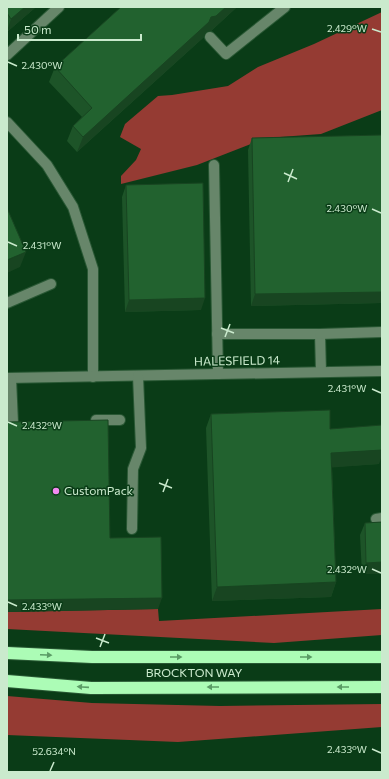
<svg xmlns="http://www.w3.org/2000/svg" width="389" height="779" font-family="Commissioner,sans-serif">
  <style>
    .forest { fill: #953b33 }
    .lines { fill: none; stroke-linecap: round; stroke-linejoin: round }
    .minor-casing { stroke: #295834; stroke-width: 12 }
    .highway-casing { stroke: #295834; stroke-width: 14 }
    .minor { stroke: #67866a; stroke-width: 10 }
    .highway { stroke: #acfcb6; stroke-width: 12 }
    .wall { fill: #1d5428 }
    .shaded-wall { fill: #184521 }
    .building { fill: #22622f; stroke: #184521 }
    .oneway { fill: #5b9c66 }
    .ticks { fill: none; stroke: #caeacd; stroke-width: 1.5 }
    .poi-dot { fill: #f38af1; stroke: #0a3c17; stroke-width: 1.5 }
    .labels { text-anchor: middle; stroke-width: 3; stroke-linejoin: round; paint-order: stroke }
    .street-label { font-size: 12px; fill: #caeacd; stroke: #0a3c17 }
    .poi-label { font-size: 12px; fill: #caeacd; stroke: #0a3c17; text-anchor: start }
    .ticks-label { font-size: 10px; text-anchor: middle; fill: #caeacd; stroke: #0a3c17; stroke-width: 3; stroke-linejoin: round; paint-order: stroke }
  </style>
  <rect width="100%" height="100%" fill="#0a3c17"/>
  <g class="forest">
    <polygon points="382,12 382,110 321,134 266,138 197,165 121,184 121,176 136,160 141,149 120,137 125,124 158,96 172,95 228,86 258,67 314,44"/>
    <polygon points="158,609 159,621 382,609 382,635 274,643 7,629 7,612"/>
    <polygon points="7,696 92,703 220,706 382,704 382,727 178,742 7,735"/>
  </g>
  <g class="lines">
    <g class="minor-casing">
      <g id="minor">
        <polyline points="210,37 226,54 285,7"/>
        <polyline points="7,55 59,7"/>
        <polyline points="7,122 47,165 73,207 93,269 93,377"/>
        <polyline points="214,165 218,374"/>
        <polyline points="7,303 51,284"/>
        <polyline points="217,334 320,334 321,372"/>
        <polyline points="320,334 382,332"/>
        <polyline points="7,378 382,371"/>
        <polyline points="11,378 13,423"/>
        <polyline points="96,420 120,420"/>
        <polyline points="376,519 382,518"/>
        <polyline points="132,529 133,469 141,448 138,376"/>
      </g>
    </g>
    <g class="highway-casing">
      <g id="highway">
        <polyline points="7,653 92,657 382,657"/>
        <polyline points="7,681 91,688 382,687"/>
      </g>
    </g>
    <use href="#minor" class="minor"/>
    <use href="#highway" class="highway"/>
  </g>
  <g class="wall">
    <polygon points="7,7 36,7 7,32"/>
    <polygon points="121,7 237,7 211,31 206,32 204,37 77,152 67,141 73,126 82,117 49,82 55,67"/>
    <polygon points="382,135 382,303 251,306 248,150 252,138"/>
    <polygon points="126,185 201,310 125,312 122,197"/>
    <polygon points="211,414 379,464 332,467 336,582 331,597 212,601 206,428"/>
    <polygon points="382,522 382,574 362,574 360,535 365,523"/>
  </g>
  <g class="shaded-wall">
    <polygon points="25,7 36,7 7,32 7,31 11,19"/>
    <polygon points="226,7 237,7 211,31 206,32 204,37 77,152 83,137 211,17"/>
    <polygon points="26,252 20,267 7,273 7,260"/>
    <polygon points="382,292 382,303 251,306 255,294"/>
    <polygon points="205,298 201,310 125,312 129,300"/>
    <polygon points="382,450 382,456 379,464 326,468 331,453"/>
    <polygon points="382,562 382,574 362,574 366,563"/>
    <polygon points="336,582 331,597 212,601 217,587"/>
    <polygon points="162,598 158,609 7,612 7,600"/>
  </g>
  <g class="building">
    <polygon points="7,7 25,7 11,19 7,13"/>
    <polygon points="121,7 226,7 216,16 211,17 209,22 83,137 73,126 92,108 55,67"/>
    <polygon points="382,135 382,292 255,294 252,138"/>
    <polygon points="203,183 205,298 129,300 126,185"/>
    <polygon points="7,208 26,252 7,260"/>
    <polygon points="330,410 330,429 382,425 382,450 331,453 336,582 217,587 211,414"/>
    <polygon points="108,420 110,538 161,537 162,598 7,600 7,422"/>
    <polygon points="382,522 382,562 366,563 365,523"/>
  </g>
  <defs><path id="oneway-solid" d="M-6-.8H1V-3.2L6.5 0L1 3.2V.8H-6Z"/></defs>
  <g class="oneway">
    <use href="#oneway-solid" transform="translate(46 655) rotate(3)"/>
    <use href="#oneway-solid" transform="translate(176 657)"/>
    <use href="#oneway-solid" transform="translate(306 657)"/>
    <use href="#oneway-solid" transform="translate(83 687) rotate(-176)"/>
    <use href="#oneway-solid" transform="translate(213 687) rotate(180)"/>
    <use href="#oneway-solid" transform="translate(343 687) rotate(180)"/>
  </g>
  <path class="ticks" d="M372,29l9,3M8,62l9,4M284,173l13,6M288,182l5,-13M372,209l9,4M8,242l9,4M221,328l13,5M225,337l5,-13M372,389l9,4M8,422l9,4M159,483l13,5M163,492l5,-13M372,569l9,4M8,602l9,4M96,638l13,5M100,647l5,-13M372,749l9,4M50,771l4,-9"/>
  <circle class="poi-dot" cx="56" cy="491" r="4"/>
  <g class="labels">
    <g class="street-label">
      <text transform="translate(237 361) rotate(-1)" y="4">HALESFIELD 14</text>
      <text x="194" y="677">BROCKTON WAY</text>
    </g>
    <g class="poi-label">
      <text x="64" y="495">CustomPack</text>
    </g>
  </g>
  <g class="ticks-label">
    <text x="347" y="32">2.429°W</text>
    <text x="42" y="69">2.430°W</text>
    <text x="347" y="212">2.430°W</text>
    <text x="42" y="249">2.431°W</text>
    <text x="347" y="392">2.431°W</text>
    <text x="42" y="429">2.432°W</text>
    <text x="347" y="573">2.432°W</text>
    <text x="42" y="610">2.433°W</text>
    <text x="347" y="753">2.433°W</text>
    <text x="54" y="755">52.634°N</text>
  </g>
  <rect width="389" height="779" fill="none" stroke="#caeacd" stroke-width="16"/>
  <path d="M18 34v6h123v-6" fill="none" stroke="#caeacd" stroke-width="2"/>
  <text x="24" y="34" font-size="12" fill="#caeacd" stroke="#0a3c17" stroke-width="3" paint-order="stroke">50 m</text>
</svg>
